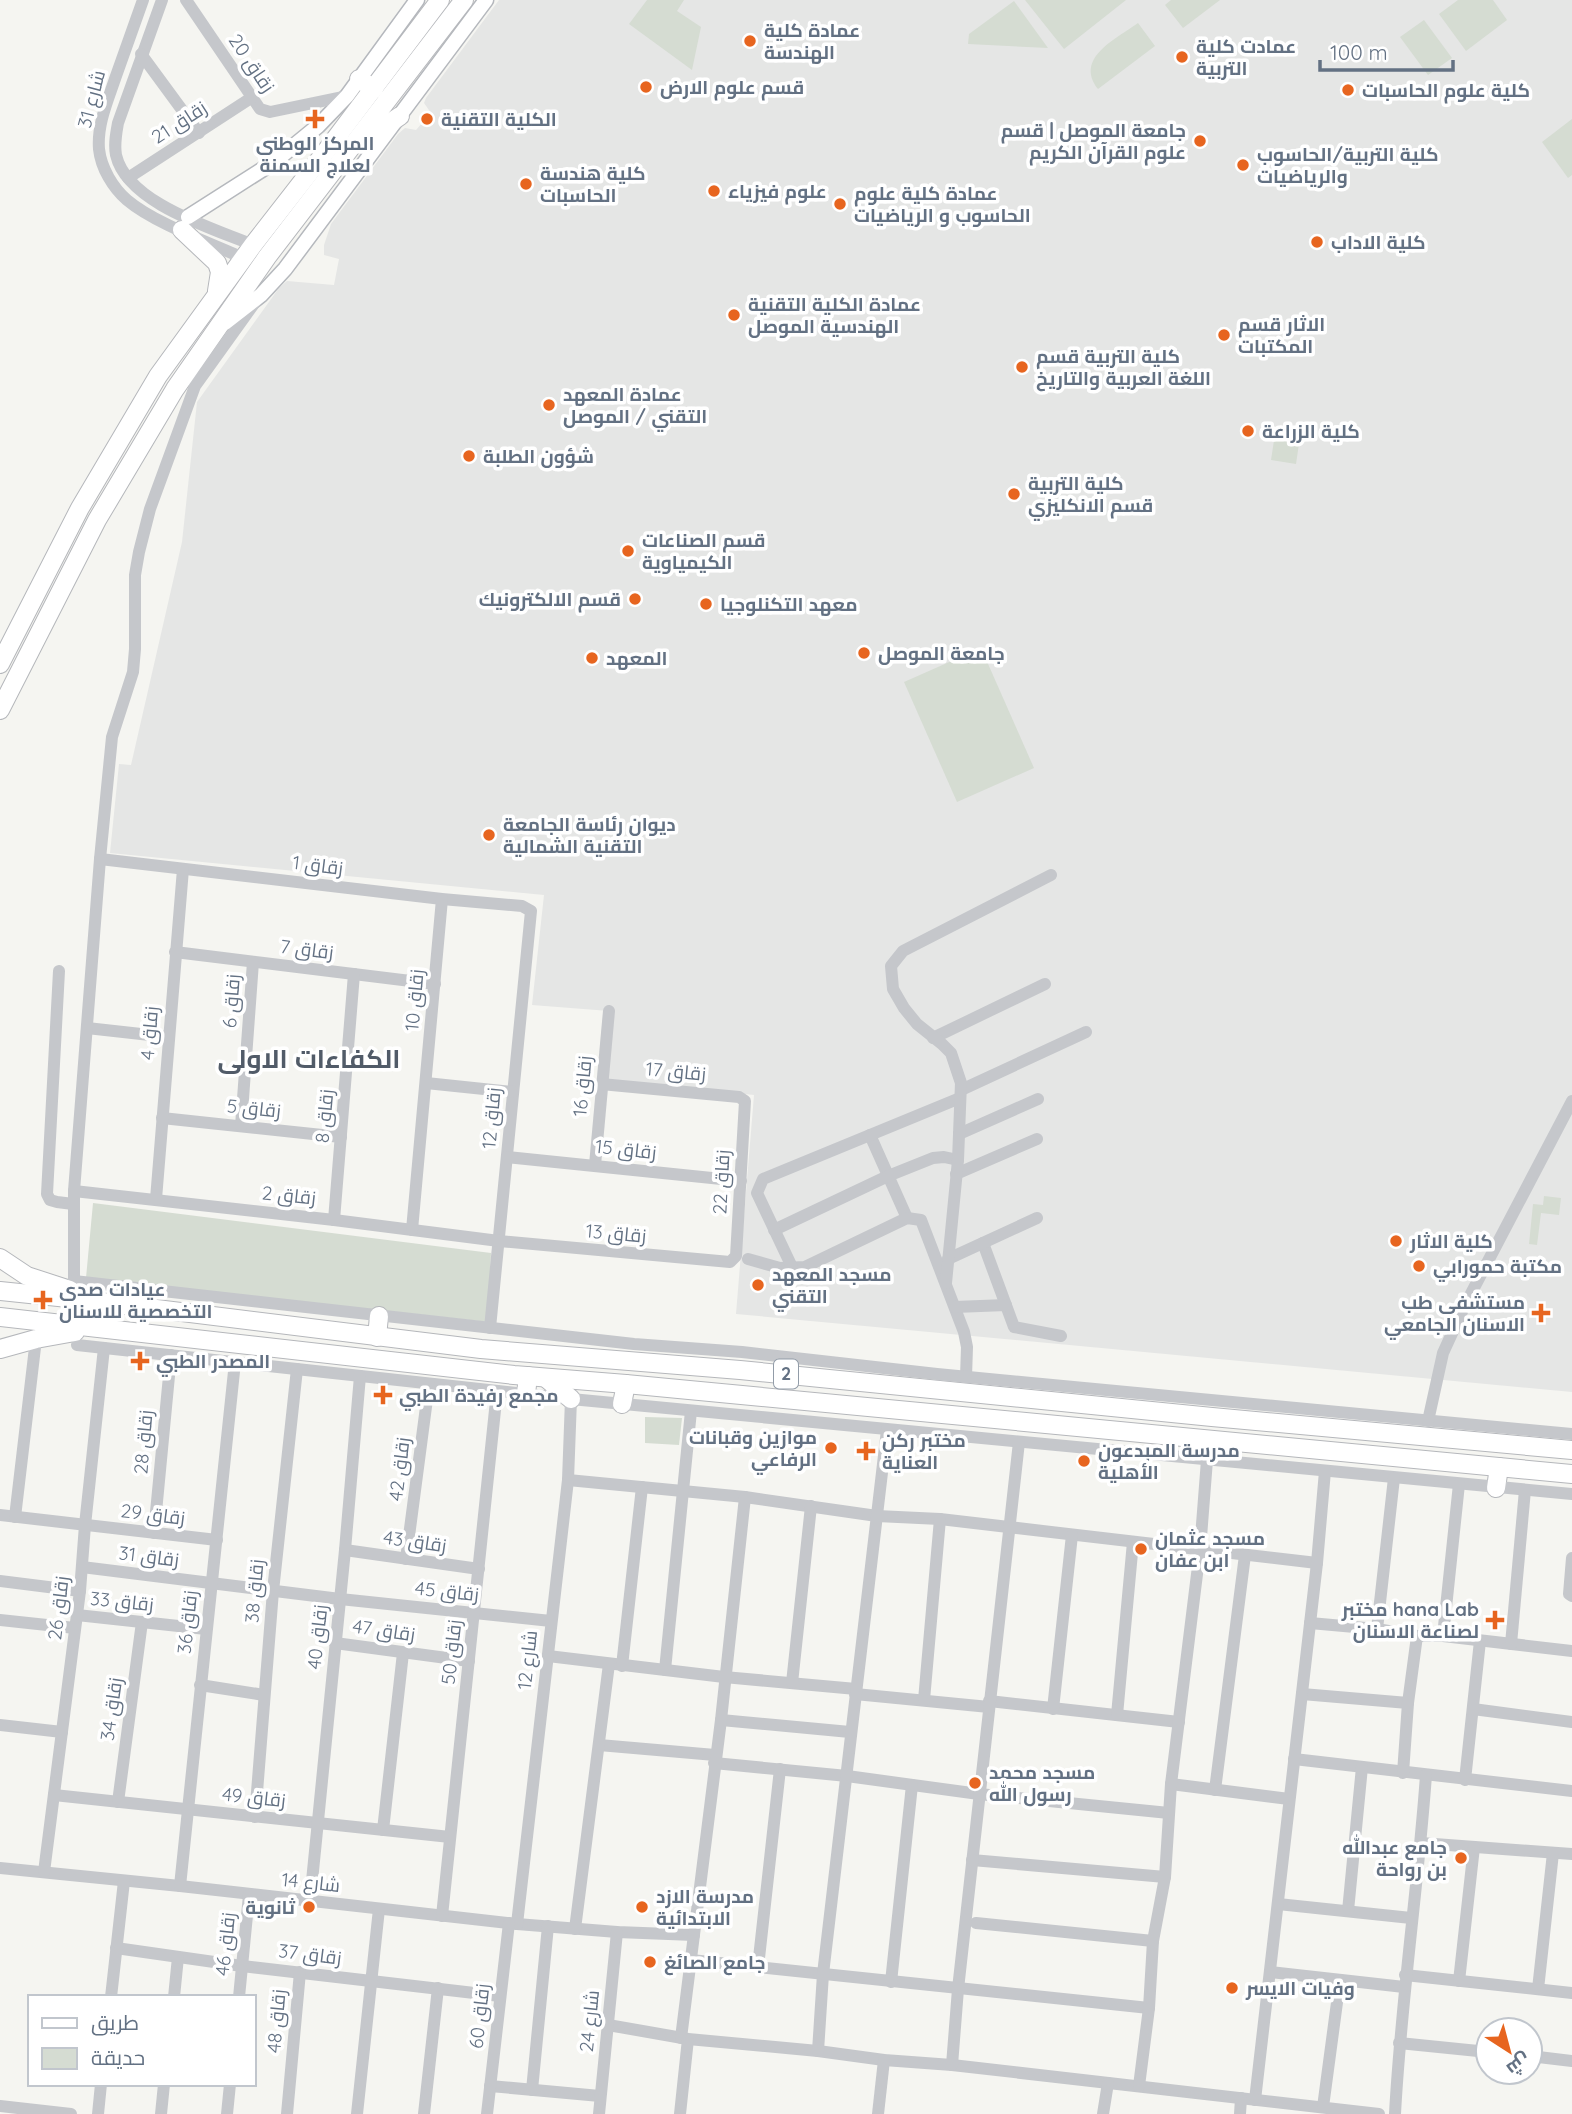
<svg xmlns="http://www.w3.org/2000/svg" width="1572" height="2114" font-family="Quicksand,Cairo,sans-serif">
  <style>
    .built { fill: #e5e6e5 }
    .green { fill: #d5dcd2 }
    .lines { fill: none; stroke-linecap: round; stroke-linejoin: round }
    .major-casing { stroke: #b5b8bd; stroke-width: 17 }
    .highway-casing { stroke: #b5b7bb; stroke-width: 20 }
    .minor { stroke: #c5c7cb; stroke-width: 12 }
    .major { stroke: #fff; stroke-width: 14 }
    .highway { stroke: #fff; stroke-width: 18 }
    .poi-dot { fill: #e7651f; stroke: #fff; stroke-width: 2.5 }
    .labels { text-anchor: middle; stroke-width: 7; stroke-linejoin: round; paint-order: stroke }
    .shield { fill: #fff; stroke: #929ca8; stroke-width: 2 }
    .shield-label { font-size: 18px; font-weight: bold; fill: #637183 }
    .poi-label { font-size: 19px; font-weight: bold; fill: #637183; stroke: #fff; text-anchor: start }
    .street-label { font-size: 19px; fill: #637183; stroke: #fff }
    .district-label { font-size: 26px; font-weight: bold; fill: #515b68; stroke: #fff }
  </style>
  <rect width="100%" height="100%" fill="#f5f5f1"/>
  <polygon class="built" points="499,0 1572,0 1572,1392 736,1314 754,1095 603,1079 609,1011 532,1005 544,895 110,853 119,764 131,765 182,542 197,402 279,288 287,281 334,285 339,259 324,255 324,245 331,224 398,134 405,128 416,130 431,113 424,103 426,98"/>
  <g class="green">
    <polygon points="647,0 684,0 677,11 701,27 692,70 629,24"/>
    <polygon points="1025,0 1126,0 1064,49"/>
    <polygon points="1171,0 1220,0 1183,28 1165,5"/>
    <polygon points="1458,0 1493,0 1507,20 1466,51 1439,14"/>
    <polygon points="1014,1 1048,48 968,44 969,34"/>
    <polygon points="1424,20 1452,58 1428,75 1400,37"/>
    <path d="M1138,23l17,23 -57,43c-24,-31 18,-50 40,-66z"/>
    <polygon points="1572,119 1572,175 1568,178 1542,142"/>
    <polygon points="1275,434 1300,437 1296,464 1271,460"/>
    <polygon points="981,648 1034,768 957,802 904,682"/>
    <polygon points="1544,1196 1561,1198 1559,1215 1541,1213 1537,1245 1529,1244 1533,1204 1543,1205"/>
    <polygon points="93,1203 491,1253 488,1322 86,1278"/>
    <polygon points="645,1417 682,1418 679,1445 645,1443"/>
  </g>
  <g class="lines">
    <g class="major-casing">
      <g id="major">
        <polyline points="188,217 274,162 318,126 347,96 417,0"/>
        <polyline points="225,323 261,295 285,269 486,0"/>
      </g>
    </g>
    <g class="highway-casing">
      <g id="highway">
        <polyline points="359,79 374,89"/>
        <polyline points="360,143 400,116"/>
        <polyline points="182,230 217,263 220,272 217,291"/>
        <polyline points="0,664 80,508 158,376 253,245 327,150 440,0"/>
        <polyline points="0,710 97,520 175,389 267,257 464,0"/>
        <polyline points="0,1258 27,1276 70,1290"/>
        <polyline points="0,1291 68,1298 481,1349 740,1370 1212,1417 1572,1450"/>
        <polyline points="0,1317 514,1375 626,1384 1572,1474"/>
        <polyline points="377,1337 379,1316"/>
        <polyline points="0,1349 36,1339 75,1332"/>
        <polyline points="546,1378 571,1399"/>
        <polyline points="526,1394 528,1376"/>
        <polyline points="622,1404 626,1384"/>
        <polyline points="1496,1488 1499,1467"/>
      </g>
    </g>
    <g class="minor">
      <path d="M143,0c-9,25 -18,51 -27,76 -8,24 -19,48 -17,73 2,19 14,39 28,51 27,23 83,43 116,58"/>
      <path d="M162,0l-44,123c-2,11 -4,21 -2,32 11,48 96,73 137,90"/>
      <polyline points="186,0 260,109 270,112 347,96"/>
      <polyline points="141,54 199,133"/>
      <polyline points="128,178 251,98"/>
      <polyline points="100,859 442,899 522,906 531,911 490,1328"/>
      <polyline points="175,952 435,984"/>
      <polyline points="59,971 47,1194 50,1200 57,1202 73,1204"/>
      <polyline points="87,1028 168,1037"/>
      <polyline points="933,1038 1045,984"/>
      <polyline points="426,1083 513,1092"/>
      <polyline points="961,1090 1086,1032"/>
      <polyline points="162,1118 341,1137"/>
      <polyline points="241,1126 253,962"/>
      <polyline points="959,1134 1038,1099"/>
      <polyline points="870,1135 907,1218"/>
      <polyline points="507,1157 741,1181"/>
      <polyline points="595,1165 609,1011"/>
      <polyline points="956,1174 1037,1139"/>
      <polyline points="74,1191 334,1220 499,1241 730,1262 736,1256 745,1101 739,1097 601,1084"/>
      <polyline points="156,1199 183,869"/>
      <polyline points="334,1220 354,974"/>
      <polyline points="412,1230 442,899"/>
      <polyline points="774,1230 888,1176 933,1158 944,1157 958,1160"/>
      <polyline points="983,1243 1014,1327 1061,1336"/>
      <polyline points="748,1259 780,1268 805,1267 907,1218 921,1220 964,1332 967,1347 966,1377"/>
      <polyline points="948,1259 1037,1218"/>
      <polyline points="792,1267 757,1193 763,1179 960,1098"/>
      <polyline points="74,1281 74,1191 100,859 112,737 133,672 135,649 135,575 139,552 150,509 195,386 256,301"/>
      <polyline points="946,1283 958,1160 961,1083 951,1053 942,1044 917,1024 904,1008 893,989 891,966 903,951 1051,875"/>
      <polyline points="75,1291 74,1281 634,1344 742,1352 937,1374 1572,1434"/>
      <polyline points="955,1307 1006,1305"/>
      <polyline points="77,1345 571,1399 1572,1494"/>
      <polyline points="1428,1421 1443,1353 1465,1305 1572,1101"/>
      <polyline points="568,1480 745,1497 877,1516 940,1519 1317,1563"/>
      <polyline points="0,1515 217,1540"/>
      <polyline points="15,1517 36,1339"/>
      <polyline points="154,1533 171,1355"/>
      <polyline points="345,1550 479,1569"/>
      <polyline points="1572,1558 1569,1594 1572,1596"/>
      <polyline points="406,1559 429,1384"/>
      <polyline points="82,1567 340,1599 551,1621"/>
      <polyline points="0,1581 80,1591"/>
      <polyline points="77,1615 206,1629"/>
      <polyline points="0,1620 75,1628"/>
      <polyline points="1310,1623 1377,1629 1417,1636 1443,1636 1572,1651"/>
      <polyline points="1377,1629 1394,1478"/>
      <polyline points="1443,1636 1459,1484"/>
      <polyline points="335,1643 469,1661"/>
      <polyline points="1511,1644 1525,1490"/>
      <polyline points="548,1656 724,1677 856,1689"/>
      <polyline points="622,1666 642,1487"/>
      <polyline points="665,1670 691,1411"/>
      <polyline points="792,1683 811,1506"/>
      <polyline points="200,1685 264,1695"/>
      <polyline points="855,1694 989,1707"/>
      <polyline points="1302,1694 1408,1703"/>
      <polyline points="924,1700 940,1519"/>
      <polyline points="989,1701 1179,1722"/>
      <polyline points="1053,1709 1072,1535"/>
      <polyline points="1473,1709 1572,1722"/>
      <polyline points="1117,1715 1133,1542"/>
      <polyline points="721,1720 850,1732"/>
      <polyline points="0,1725 62,1732"/>
      <polyline points="599,1745 715,1755"/>
      <polyline points="1294,1759 1572,1791"/>
      <polyline points="714,1763 847,1776 979,1794 1169,1813"/>
      <polyline points="1403,1773 1408,1703 1417,1636"/>
      <polyline points="1465,1780 1480,1641"/>
      <polyline points="1171,1784 1289,1799"/>
      <polyline points="1215,1790 1245,1555"/>
      <polyline points="54,1795 450,1837"/>
      <polyline points="118,1802 142,1622"/>
      <polyline points="255,1817 273,1591 297,1369"/>
      <polyline points="383,1830 403,1653"/>
      <polyline points="1421,1843 1572,1854"/>
      <polyline points="972,1860 1165,1877"/>
      <polyline points="0,1868 180,1886 517,1924 617,1932 694,1935"/>
      <polyline points="44,1872 80,1591 85,1525 104,1348"/>
      <polyline points="180,1886 235,1362"/>
      <polyline points="310,1901 345,1550 360,1376"/>
      <polyline points="1278,1904 1411,1918"/>
      <polyline points="1348,1911 1362,1767"/>
      <polyline points="442,1916 497,1391"/>
      <polyline points="976,1923 1153,1941"/>
      <polyline points="517,1924 568,1480 571,1399"/>
      <polyline points="575,1929 609,1664"/>
      <polyline points="116,1948 242,1966 500,1996"/>
      <polyline points="691,1960 1149,2008"/>
      <polyline points="758,1967 780,1769"/>
      <polyline points="1270,1972 1404,1987"/>
      <polyline points="1405,1975 1572,1993"/>
      <polyline points="1459,1981 1474,1847"/>
      <polyline points="891,1982 912,1785"/>
      <polyline points="1538,1989 1553,1853"/>
      <polyline points="111,1997 124,1881"/>
      <polyline points="174,1997 178,1957"/>
      <polyline points="239,1997 249,1895"/>
      <polyline points="608,2025 688,2039 818,2051 884,2060 952,2065 1379,2114"/>
      <polyline points="681,2038 721,1720 745,1497"/>
      <polyline points="1399,2043 1488,2052"/>
      <polyline points="818,2051 823,1974 887,1430"/>
      <polyline points="1530,2056 1572,2061"/>
      <polyline points="952,2065 958,1989 1019,1442"/>
      <polyline points="490,2086 600,2096"/>
      <polyline points="1139,2086 1149,2008 1153,1941 1165,1877 1171,1784 1200,1550 1207,1460"/>
      <polyline points="532,2090 548,1926"/>
      <polyline points="1255,2100 1317,1563 1325,1471"/>
      <polyline points="0,2106 71,2114"/>
      <polyline points="1323,2107 1340,1980"/>
      <polyline points="98,2114 101,2084"/>
      <polyline points="161,2114 164,2084"/>
      <polyline points="227,2114 230,2084"/>
      <polyline points="287,2114 300,1972"/>
      <polyline points="357,2114 379,1909"/>
      <polyline points="424,2114 438,1988"/>
      <polyline points="487,2114 509,1923"/>
      <polyline points="599,2114 617,1932"/>
      <polyline points="680,2114 688,2039"/>
      <polyline points="878,2114 884,2060"/>
      <polyline points="1103,2114 1108,2083"/>
      <polyline points="1240,2114 1241,2098"/>
      <path d="M1395,2114c6,-114 23,-226 31,-339"/>
    </g>
    <use href="#major" class="major"/>
    <use href="#highway" class="highway"/>
  </g>
  <g class="poi-dot">
    <circle cx="750" cy="41" r="7"/>
    <circle cx="1182" cy="57" r="7"/>
    <circle cx="646" cy="87" r="7"/>
    <circle cx="1348" cy="90" r="7"/>
    <path d="M311.5 108.5h7v7h7v7h-7v7h-7v-7h-7v-7h7z"/>
    <circle cx="427" cy="119" r="7"/>
    <circle cx="1200" cy="141" r="7"/>
    <circle cx="1243" cy="165" r="7"/>
    <circle cx="526" cy="184" r="7"/>
    <circle cx="714" cy="191" r="7"/>
    <circle cx="840" cy="204" r="7"/>
    <circle cx="1317" cy="242" r="7"/>
    <circle cx="734" cy="315" r="7"/>
    <circle cx="1224" cy="335" r="7"/>
    <circle cx="1022" cy="367" r="7"/>
    <circle cx="549" cy="405" r="7"/>
    <circle cx="1248" cy="431" r="7"/>
    <circle cx="469" cy="456" r="7"/>
    <circle cx="1014" cy="494" r="7"/>
    <circle cx="628" cy="551" r="7"/>
    <circle cx="635" cy="599" r="7"/>
    <circle cx="706" cy="604" r="7"/>
    <circle cx="864" cy="653" r="7"/>
    <circle cx="592" cy="658" r="7"/>
    <circle cx="489" cy="835" r="7"/>
    <circle cx="1396" cy="1241" r="7"/>
    <circle cx="1419" cy="1266" r="7"/>
    <circle cx="758" cy="1285" r="7"/>
    <path d="M39.5 1289.5h7v7h7v7h-7v7h-7v-7h-7v-7h7z"/>
    <path d="M1537.5 1302.5h7v7h7v7h-7v7h-7v-7h-7v-7h7z"/>
    <path d="M136.5 1350.5h7v7h7v7h-7v7h-7v-7h-7v-7h7z"/>
    <path d="M379.5 1384.5h7v7h7v7h-7v7h-7v-7h-7v-7h7z"/>
    <circle cx="831" cy="1448" r="7"/>
    <path d="M862.5 1440.5h7v7h7v7h-7v7h-7v-7h-7v-7h7z"/>
    <circle cx="1084" cy="1461" r="7"/>
    <circle cx="1141" cy="1549" r="7"/>
    <path d="M1491.5 1609.5h7v7h7v7h-7v7h-7v-7h-7v-7h7z"/>
    <circle cx="975" cy="1783" r="7"/>
    <circle cx="1461" cy="1858" r="7"/>
    <circle cx="309" cy="1907" r="7"/>
    <circle cx="642" cy="1907" r="7"/>
    <circle cx="650" cy="1962" r="7"/>
    <circle cx="1232" cy="1988" r="7"/>
  </g>
  <g class="labels">
    <rect class="shield" x="774" y="1359.5" width="24" height="29" rx="5"/>
    <g class="shield-label">
      <text x="786" y="1380">2</text>
    </g>
    <g class="poi-label">
      <text x="764" y="37">عمادة كلية<tspan x="764" dy="22">الهندسة</tspan></text>
      <text x="1196" y="53">عمادت كلية<tspan x="1196" dy="22">التربية</tspan></text>
      <text x="660" y="94">قسم علوم الارض</text>
      <text x="1362" y="97">كلية علوم الحاسبات</text>
      <text x="441" y="126">الكلية التقنية</text>
      <text x="1186" y="137" text-anchor="end">جامعة الموصل | قسم<tspan x="1186" dy="22">علوم القرآن الكريم</tspan></text>
      <text x="315" y="150" text-anchor="middle">المركز الوطني<tspan x="315" dy="22">لعلاج السمنة</tspan></text>
      <text x="1257" y="161">كلية التربية/الحاسوب<tspan x="1257" dy="22">والرياضيات</tspan></text>
      <text x="540" y="180">كلية هندسة<tspan x="540" dy="22">الحاسبات</tspan></text>
      <text x="728" y="198">علوم فيزياء</text>
      <text x="854" y="200">عمادة كلية علوم<tspan x="854" dy="22">الحاسوب و الرياضيات</tspan></text>
      <text x="1331" y="249">كلية الاداب</text>
      <text x="748" y="311">عمادة الكلية التقنية<tspan x="748" dy="22">الهندسية الموصل</tspan></text>
      <text x="1238" y="331">الاثار قسم<tspan x="1238" dy="22">المكتبات</tspan></text>
      <text x="1036" y="363">كلية التربية قسم<tspan x="1036" dy="22">اللغة العربية والتاريخ</tspan></text>
      <text x="563" y="401">عمادة المعهد<tspan x="563" dy="22">التقني / الموصل</tspan></text>
      <text x="1262" y="438">كلية الزراعة</text>
      <text x="483" y="463">شؤون الطلبة</text>
      <text x="1028" y="490">كلية التربية<tspan x="1028" dy="22">قسم الانكليزي</tspan></text>
      <text x="642" y="547">قسم الصناعات<tspan x="642" dy="22">الكيمياوية</tspan></text>
      <text x="621" y="606" text-anchor="end">قسم الالكترونيك</text>
      <text x="720" y="611">معهد التكنلوجيا</text>
      <text x="878" y="660">جامعة الموصل</text>
      <text x="606" y="665">المعهد</text>
      <text x="503" y="831">ديوان رئاسة الجامعة<tspan x="503" dy="22">التقنية الشمالية</tspan></text>
      <text x="1410" y="1248">كلية الاثار</text>
      <text x="1433" y="1273">مكتبة حمورابي</text>
      <text x="772" y="1281">مسجد المعهد<tspan x="772" dy="22">التقني</tspan></text>
      <text x="59" y="1296">عيادات صدى<tspan x="59" dy="22">التخصصية للاسنان</tspan></text>
      <text x="1525" y="1309" text-anchor="end">مستشفى طب<tspan x="1525" dy="22">الاسنان الجامعي</tspan></text>
      <text x="156" y="1368">المصدر الطبي</text>
      <text x="399" y="1402">مجمع رفيدة الطبي</text>
      <text x="817" y="1444" text-anchor="end">موازين وقبانات<tspan x="817" dy="22">الرفاعي</tspan></text>
      <text x="882" y="1447">مختبر ركن<tspan x="882" dy="22">العناية</tspan></text>
      <text x="1098" y="1457">مدرسة المبدعون<tspan x="1098" dy="22">الأهلية</tspan></text>
      <text x="1155" y="1545">مسجد عثمان<tspan x="1155" dy="22">ابن عفان</tspan></text>
      <text x="1479" y="1616" text-anchor="end">مختبر hana Lab<tspan x="1479" dy="22">لصناعة الاسنان</tspan></text>
      <text x="989" y="1779">مسجد محمد<tspan x="989" dy="22">رسول الله</tspan></text>
      <text x="1447" y="1854" text-anchor="end">جامع عبدالله<tspan x="1447" dy="22">بن رواحة</tspan></text>
      <text x="656" y="1903">مدرسة الازد<tspan x="656" dy="22">الابتدائية</tspan></text>
      <text x="295" y="1914" text-anchor="end">ثانوية</text>
      <text x="664" y="1969">جامع الصائغ</text>
      <text x="1246" y="1995">وفيات الايسر</text>
    </g>
    <g class="street-label">
      <text transform="translate(252 63) rotate(56)" y="7">زقاق 20</text>
      <text transform="translate(91 99) rotate(-75)" y="7">شارع 31</text>
      <text transform="translate(179 122) rotate(-33)" y="7">زقاق 21</text>
      <text transform="translate(318 865) rotate(7)" y="7">زقاق 1</text>
      <text transform="translate(307 949) rotate(7)" y="7">زقاق 7</text>
      <text transform="translate(414 1000) rotate(-85)" y="7">زقاق 10</text>
      <text transform="translate(231 1001) rotate(-86)" y="7">زقاق 6</text>
      <text transform="translate(149 1033) rotate(-85)" y="7">زقاق 4</text>
      <text transform="translate(676 1071) rotate(5)" y="7">زقاق 17</text>
      <text transform="translate(582 1086) rotate(-85)" y="7">زقاق 16</text>
      <text transform="translate(254 1108) rotate(6)" y="7">زقاق 5</text>
      <text transform="translate(324 1116) rotate(-85)" y="7">زقاق 8</text>
      <text transform="translate(491 1118) rotate(-85)" y="7">زقاق 12</text>
      <text transform="translate(626 1149) rotate(6)" y="7">زقاق 15</text>
      <text transform="translate(721 1182) rotate(-87)" y="7">زقاق 22</text>
      <text transform="translate(289 1195) rotate(6)" y="7">زقاق 2</text>
      <text transform="translate(616 1233) rotate(5)" y="7">زقاق 13</text>
      <text transform="translate(143 1442) rotate(-85)" y="7">زقاق 28</text>
      <text transform="translate(399 1469) rotate(-83)" y="7">زقاق 42</text>
      <text transform="translate(153 1514) rotate(7)" y="7">زقاق 29</text>
      <text transform="translate(415 1541) rotate(8)" y="7">زقاق 43</text>
      <text transform="translate(149 1556) rotate(7)" y="7">زقاق 31</text>
      <text transform="translate(254 1591) rotate(-85)" y="7">زقاق 38</text>
      <text transform="translate(447 1591) rotate(6)" y="7">زقاق 45</text>
      <text transform="translate(122 1601) rotate(6)" y="7">زقاق 33</text>
      <text transform="translate(58 1608) rotate(-83)" y="7">زقاق 26</text>
      <text transform="translate(187 1622) rotate(-84)" y="7">زقاق 36</text>
      <text transform="translate(384 1630) rotate(8)" y="7">زقاق 47</text>
      <text transform="translate(317 1637) rotate(-84)" y="7">زقاق 40</text>
      <text transform="translate(451 1652) rotate(-84)" y="7">زقاق 50</text>
      <text transform="translate(527 1660) rotate(-84)" y="7">شارع 12</text>
      <text transform="translate(111 1709) rotate(-82)" y="7">زقاق 34</text>
      <text transform="translate(254 1797) rotate(6)" y="7">زقاق 49</text>
      <text transform="translate(311 1882) rotate(6)" y="7">شارع 14</text>
      <text transform="translate(225 1944) rotate(-84)" y="7">زقاق 46</text>
      <text transform="translate(310 1954) rotate(7)" y="7">زقاق 37</text>
      <text transform="translate(479 2016) rotate(-84)" y="7">زقاق 60</text>
      <text transform="translate(276 2021) rotate(-85)" y="7">زقاق 48</text>
      <text transform="translate(589 2021) rotate(-84)" y="7">شارع 24</text>
    </g>
    <g class="district-label">
      <text x="309" y="1068">الكفاءات الاولى</text>
    </g>
  </g>
  <rect x="28" y="1995" width="228" height="91" fill="#ffffff" stroke="#c1c6cd" stroke-width="2"/>
  <rect x="42" y="2018" width="35" height="10" fill="#ffffff" stroke="#c1c6cd" stroke-width="2"/>
  <text x="91" y="2030" font-size="21" fill="#637183">طريق</text>
  <rect x="42" y="2048" width="35" height="21" fill="#d5dcd2" stroke="#c1c6cd" stroke-width="2"/>
  <text x="91" y="2065" font-size="21" fill="#637183">حديقة</text>
  <g transform="translate(1509 2051) rotate(144)"><circle r="33" fill="#ffffff" stroke="#c1c6cd" stroke-width="2"/>
  <path d="M0-5L12 26L0 18L-12 26Z" fill="#e7651f"/>
  <text y="-10" font-size="19" font-weight="bold" text-anchor="middle" fill="#637183">ش</text>
  </g>
  <path d="M1320 60v10h133v-10" fill="none" stroke="#637183" stroke-width="3.5"/>
  <text x="1330" y="60" font-size="21" fill="#637183" stroke="#ffffff" stroke-width="5" paint-order="stroke">100 m</text>
</svg>
